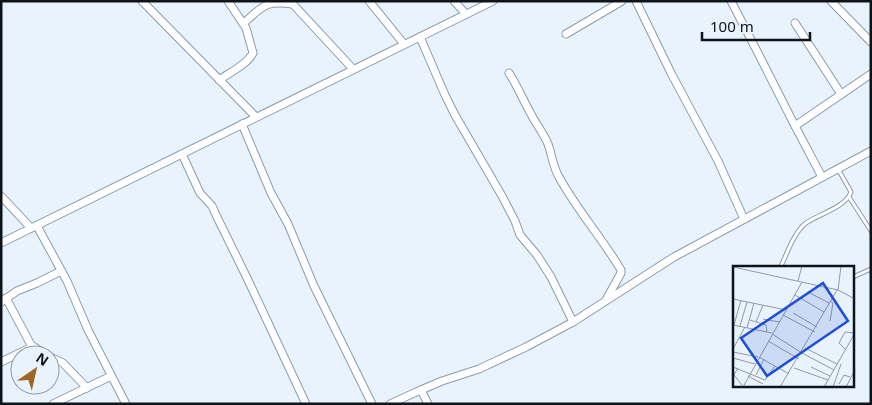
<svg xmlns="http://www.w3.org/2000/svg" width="872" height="405" viewBox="0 0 872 405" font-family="'Noto Sans',sans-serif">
	<rect width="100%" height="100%" fill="#e9f3fd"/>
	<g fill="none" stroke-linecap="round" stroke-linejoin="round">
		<defs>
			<g id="service">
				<path d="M 849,197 L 871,231"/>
				<path d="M 780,268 C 787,254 794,232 806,223 C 819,214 846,207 851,192 L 838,169"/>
				<path d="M 853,277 L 871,269"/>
			</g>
			<g id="minor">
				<path d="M 142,1 L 256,117"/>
				<path d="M 290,1 L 353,69"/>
				<path d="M 369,1 L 404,44"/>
				<path d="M 454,1 L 466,14"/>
				<path d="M 636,1 L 671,73 L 718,161 L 744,219"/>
				<path d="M 731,1 L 759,55 L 795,126 L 822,177"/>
				<path d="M 831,1 L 871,42"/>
				<path d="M 244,23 C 263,6 265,0 293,4"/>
				<path d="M 795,23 L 841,94"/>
				<path d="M 566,34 L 622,1"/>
				<path d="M 420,37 L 445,95 L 455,115 L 502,196 L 515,221 L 520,235 L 537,255 L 551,277 L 573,322"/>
				<path d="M 509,73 C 518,87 523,100 531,114 C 536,124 544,134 548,144 C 552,155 553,167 559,177 C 577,210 602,238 621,270 L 621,273 L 606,300"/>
				<path d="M 219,80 C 229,73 248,64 253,53 L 246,28 L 228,1"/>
				<path d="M 242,124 L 271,193 L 288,224 L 314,286 L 372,404"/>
				<path d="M 795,126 L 871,74"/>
				<path d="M 182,154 L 200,193 L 212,206 L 217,217 L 248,280 L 306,404"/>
				<path d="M 1,196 L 31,228"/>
				<path d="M 37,226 L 67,281 L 88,330 L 126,404"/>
				<path d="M 1,243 L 493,1"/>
				<path d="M 6,298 L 31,345 L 47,355"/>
				<path d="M 1,302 L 17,291 L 37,283 L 61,271"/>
				<path d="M 50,357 L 63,363 L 87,388"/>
				<path d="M 1,362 L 32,347"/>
				<path d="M 421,390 L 428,404"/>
				<path d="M 53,404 L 111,376"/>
				<path d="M 390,404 L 414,393 L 442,381 L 479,369 L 526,347 L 573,322 L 674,257 L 871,151"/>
			</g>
		</defs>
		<use href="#service" stroke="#8b9baa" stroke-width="5"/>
		<use href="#minor" stroke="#8b9baa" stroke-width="9"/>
		<use href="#service" stroke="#fff" stroke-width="3"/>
		<use href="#minor" stroke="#fff" stroke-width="7"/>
	</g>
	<g transform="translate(733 266)">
		<rect width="121" height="121" fill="#e9f3fd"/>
		<path fill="none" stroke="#919aa2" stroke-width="1" d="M 0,1 L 105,24 L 122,33M 65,15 L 69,0M 105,24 L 108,0M 75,26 L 96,37M 62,29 L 91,46M 0,33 L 53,44M 97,35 L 100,37 L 97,55M 60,47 L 84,61M 50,49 L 82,66M 30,53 L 46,56M 17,54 L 33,59 L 34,66M 23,56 L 30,39M 0,59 L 39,67M 1,59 L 8,34M 7,60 L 14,36M 14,62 L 21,37M 39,68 L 69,87M 35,75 L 66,93M 72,82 L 104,98M 0,83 L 12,61M 112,83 L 106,77 L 112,66 L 122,67M 0,86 L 25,91M 69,87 L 101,104M 26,91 L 56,108M 0,92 L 22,98M 0,101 L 32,114 L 42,100M 78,101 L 97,110M 5,102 L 1,109 L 9,119M 61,102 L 95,114M 23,109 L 31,93M 15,110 L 30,118M 106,118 L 111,109 L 117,111M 10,121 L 69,16M 47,121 L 104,24M 91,121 L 122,67M 100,121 L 108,98M 113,121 L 122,104"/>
		<path fill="#1d4ed8" fill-opacity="0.15" stroke="#1d4ed8" stroke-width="2.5" d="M 90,17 L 115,55 L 34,110 L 8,72 Z"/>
		<rect width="121" height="121" fill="none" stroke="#0e1419" stroke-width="2.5"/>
	</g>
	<rect width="872" height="405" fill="none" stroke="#0e1419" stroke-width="5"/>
	<g transform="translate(35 370) rotate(34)"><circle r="24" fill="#e9f3fd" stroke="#919aa2"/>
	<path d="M0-4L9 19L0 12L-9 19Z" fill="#9e6722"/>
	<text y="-8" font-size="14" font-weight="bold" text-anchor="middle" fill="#0e1419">N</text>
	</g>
	<path d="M702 32v8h108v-8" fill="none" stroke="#0e1419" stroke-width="2.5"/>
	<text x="710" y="32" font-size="15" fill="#0e1419" stroke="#e9f3fd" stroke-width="4" paint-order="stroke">100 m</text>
</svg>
